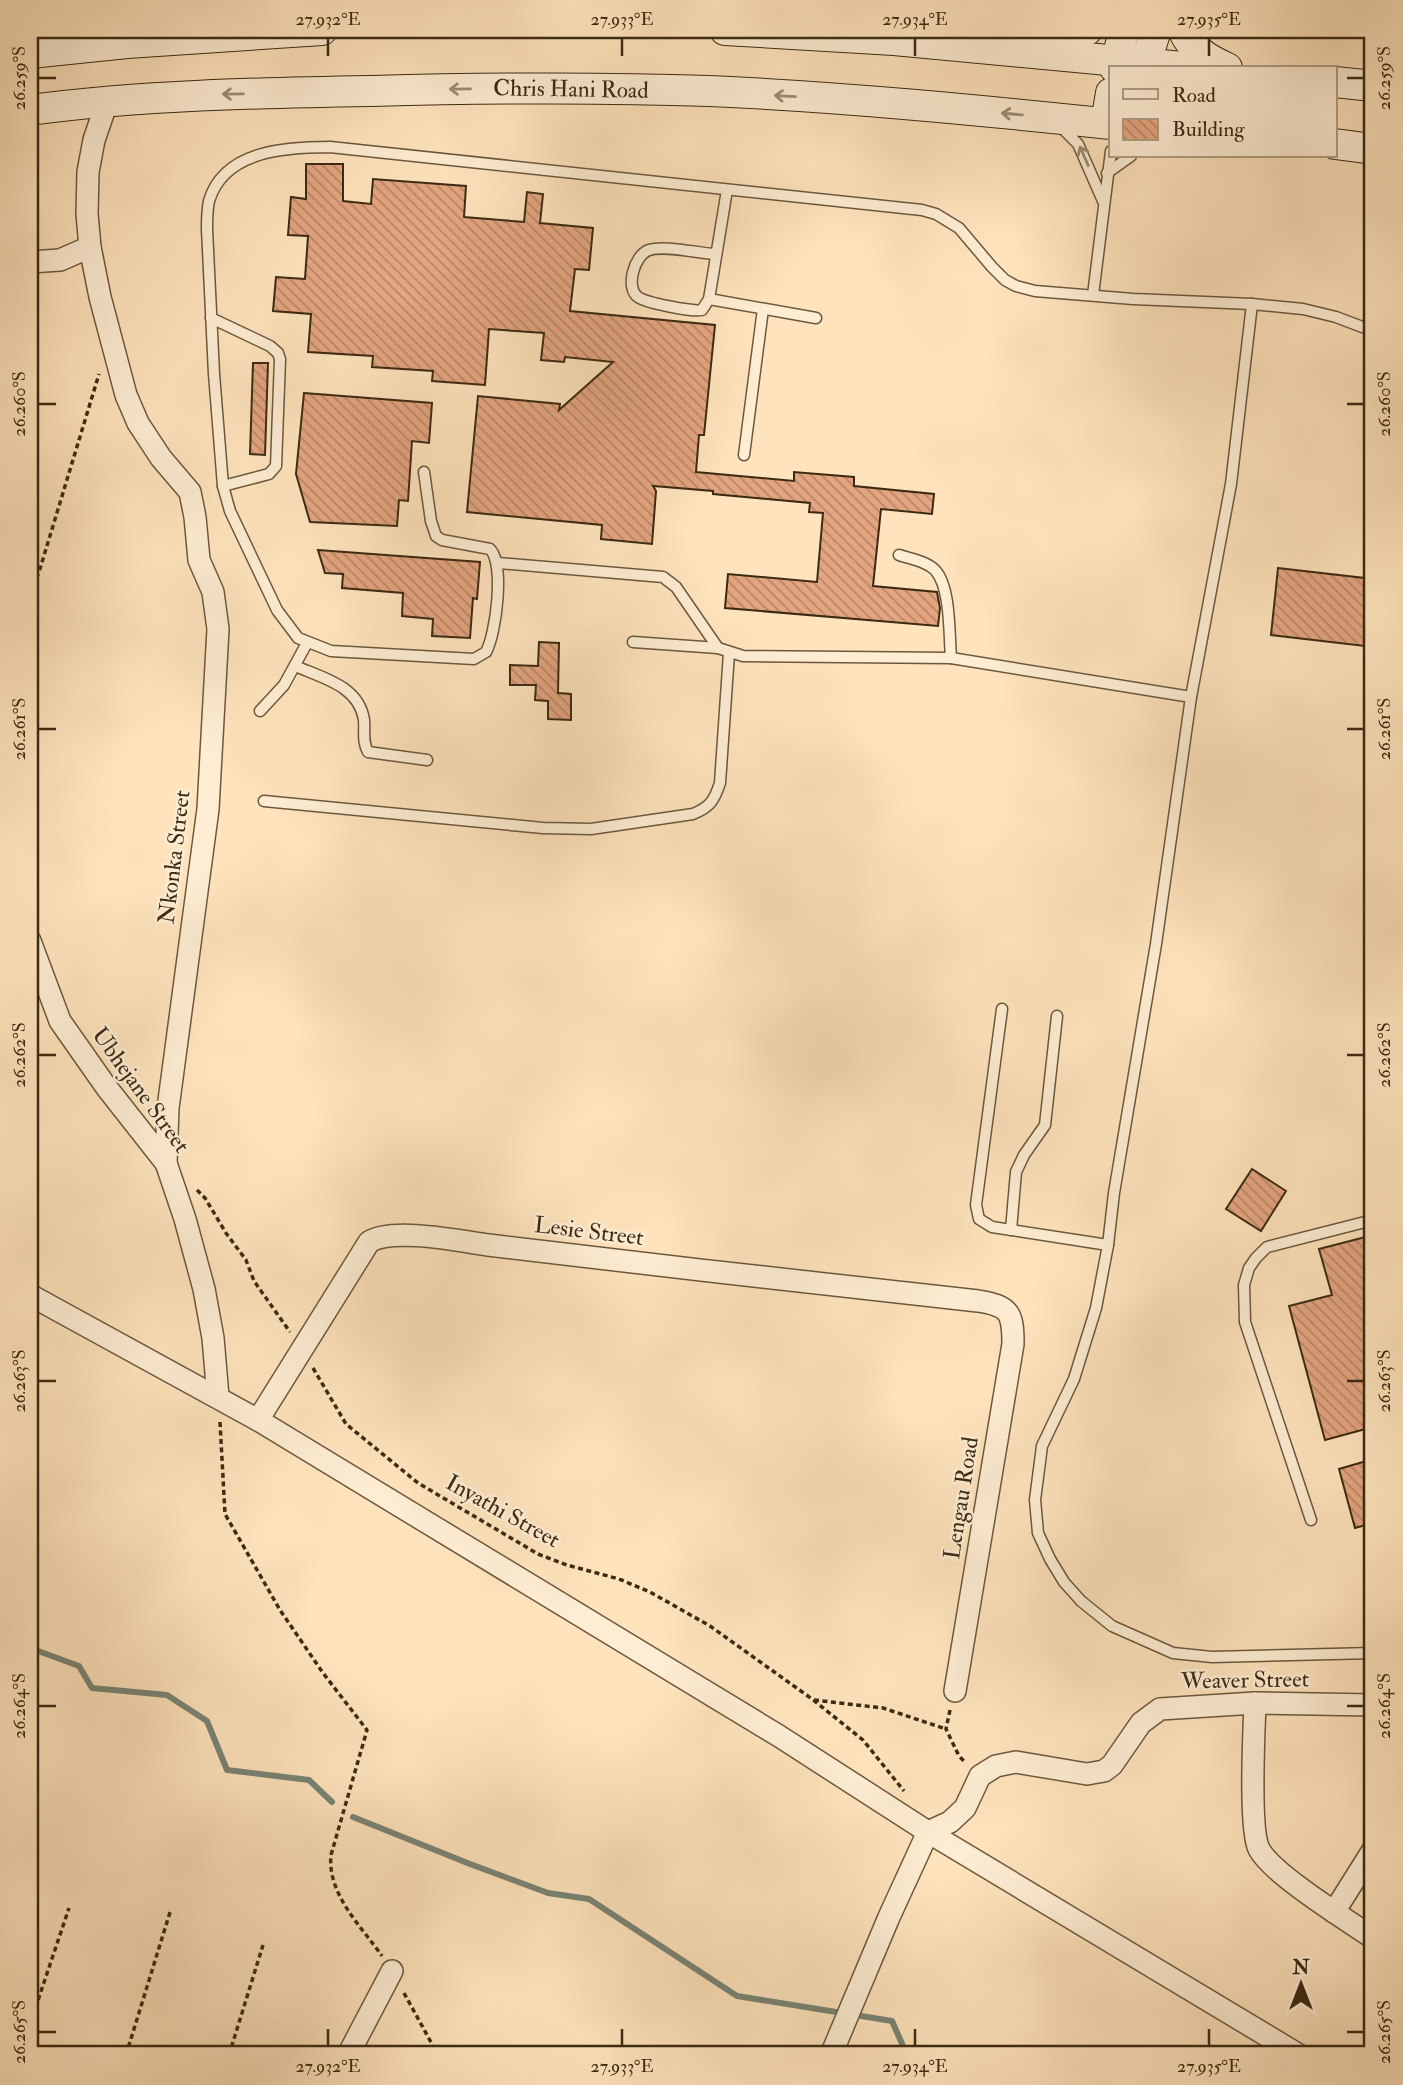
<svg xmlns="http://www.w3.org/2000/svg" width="1403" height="2085" viewBox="0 0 1403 2085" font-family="'IM FELL Double Pica',serif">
	<defs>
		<pattern id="building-back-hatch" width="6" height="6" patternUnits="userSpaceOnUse" patternTransform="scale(1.75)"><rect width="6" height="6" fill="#e3a47f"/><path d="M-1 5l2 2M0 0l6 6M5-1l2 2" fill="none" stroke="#b98667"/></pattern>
	</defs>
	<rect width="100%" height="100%" fill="#fee3bc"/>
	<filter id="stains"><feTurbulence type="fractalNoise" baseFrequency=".00286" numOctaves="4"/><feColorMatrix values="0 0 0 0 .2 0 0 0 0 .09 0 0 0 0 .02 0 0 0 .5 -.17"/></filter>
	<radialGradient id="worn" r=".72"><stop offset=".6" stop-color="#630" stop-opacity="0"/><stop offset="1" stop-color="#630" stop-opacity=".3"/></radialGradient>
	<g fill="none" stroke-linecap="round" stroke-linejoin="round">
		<g stroke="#788374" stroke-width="6">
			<path d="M 30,1648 L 79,1666 L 92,1688 L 167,1695 L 207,1721 L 227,1770 L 309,1780 L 332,1802"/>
			<path d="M 353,1817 L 470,1864 L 548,1893 L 589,1899 L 737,1996 L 892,2021 L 907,2055"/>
		</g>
	</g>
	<g fill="url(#building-back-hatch)" stroke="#3b2a13" stroke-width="2">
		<path d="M 306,164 L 343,164 L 343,201 L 371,204 L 373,179 L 466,186 L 464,217 L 524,222 L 527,192 L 543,194 L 540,223 L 593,228 L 589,270 L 575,269 L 570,311 L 715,325 L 704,435 L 699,435 L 696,472 L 794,481 L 794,472 L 854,477 L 854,486 L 934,494 L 932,514 L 881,509 L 873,586 L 937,592 L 940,608 L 938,626 L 725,608 L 728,574 L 817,582 L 823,513 L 809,512 L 810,503 L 713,494 L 713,491 L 653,486 L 656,491 L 652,544 L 601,539 L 602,525 L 467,512 L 478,396 L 560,404 L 559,410 L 613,362 L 565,357 L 564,362 L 541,360 L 544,333 L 489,329 L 485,385 L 432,381 L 433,371 L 372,367 L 373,356 L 308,352 L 311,314 L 273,311 L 276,277 L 305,279 L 308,236 L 288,235 L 291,197 L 306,199 Z"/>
		<path d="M 253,363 L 268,363 L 265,455 L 250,454 Z"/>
		<path d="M 304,393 L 432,403 L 429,443 L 412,441 L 408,501 L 399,500 L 397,526 L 310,522 L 296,474 Z"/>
		<path d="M 318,550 L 480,562 L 477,599 L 473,598 L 470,638 L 432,636 L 433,619 L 402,616 L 403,593 L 342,588 L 343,574 L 325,573 Z"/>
		<path d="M 1278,568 L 1373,579 L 1373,647 L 1271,635 Z"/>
		<path d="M 539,642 L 559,643 L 558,693 L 571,694 L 571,720 L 548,719 L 548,701 L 535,700 L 536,685 L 510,685 L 510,665 L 538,666 Z"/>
		<path d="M 1252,1169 L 1286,1191 L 1261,1231 L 1226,1209 Z"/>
		<path d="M 1373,1235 L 1373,1427 L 1325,1440 L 1289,1306 L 1332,1295 L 1319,1249 Z"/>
		<path d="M 1373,1459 L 1373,1523 L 1355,1528 L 1339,1469 Z"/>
	</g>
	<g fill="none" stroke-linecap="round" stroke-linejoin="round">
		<defs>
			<g id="service">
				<path d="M 1059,125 L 1078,144 L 1103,201"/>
				<path d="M 1107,173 L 1131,156"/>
				<path d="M 715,254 C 697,253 665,245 649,250 C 634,255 625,288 638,297 C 646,303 693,312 702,310 L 709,299 L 727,190"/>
				<path d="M 1093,295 L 1111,151"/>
				<path d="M 709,299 L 816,318"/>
				<path d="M 1252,304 L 1231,484 L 1191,697 L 1156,944 L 1114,1193 L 1108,1245 L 1096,1308 L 1074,1379 L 1042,1446 L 1035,1500 L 1038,1533 L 1050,1559 L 1064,1582 L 1081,1601 L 1112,1626 L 1173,1653 L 1212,1657 L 1373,1653"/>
				<path d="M 211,318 L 270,346 L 278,353 L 280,359 L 276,466 L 269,474 L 223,486"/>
				<path d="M 744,455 L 763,309"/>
				<path d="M 424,472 L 431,521 L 436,536 L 442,540 L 490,549 C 505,564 496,634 486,652 L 474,659 L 331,651 L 298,638 L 277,610 L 230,511 L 223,486 L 214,374 L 207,229 C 207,220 207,210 209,201 C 224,150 287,147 330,147 L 922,210 L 936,214 L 959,228 L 992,267 L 1005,280 L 1016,286 L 1035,291 L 1133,299 L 1252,304 L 1303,309 L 1336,317 L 1373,331"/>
				<path d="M 899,555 C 911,559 926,561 935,570 C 951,587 949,635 951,658 L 1191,697"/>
				<path d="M 498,563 L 663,577 L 676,587 L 718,648 L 743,656 L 951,658"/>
				<path d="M 633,642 L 718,648"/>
				<path d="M 295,666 C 323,678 359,686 364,720 C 365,732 362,741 368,752 L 427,760"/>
				<path d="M 260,711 L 284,685 L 307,643"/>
				<path d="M 264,801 L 543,828 L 591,829 L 693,814 C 710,807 714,801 720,783 L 729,653"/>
				<path d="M 1002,1009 L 976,1205 L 979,1219 L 992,1227 L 1108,1245"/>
				<path d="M 1011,1230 L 1016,1172 L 1024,1155 L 1045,1125 L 1057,1016"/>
				<path d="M 1311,1520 L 1245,1322 L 1244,1285 L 1249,1268 L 1256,1258 L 1267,1247 L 1373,1220"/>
			</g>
			<g id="minor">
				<path d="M 107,102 L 94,140 L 88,172 L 87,214 L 90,247 L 100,297 L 126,395 L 138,423 L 161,458 L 190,492 L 195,517 L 199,560 L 213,592 L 218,629 L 208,809 L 168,1108 L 166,1163"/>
				<path d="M 30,262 L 60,260 L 90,247"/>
				<path d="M 30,941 L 60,1021 L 107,1088 L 166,1163 L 185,1219 L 204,1289 L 213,1338 L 218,1397"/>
				<path d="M 30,1295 L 258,1420 L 779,1736 L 928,1832 L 1299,2055"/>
				<path d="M 258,1420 L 369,1242 C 392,1227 460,1241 488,1245 C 651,1265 815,1283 978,1301 C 1010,1306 1013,1313 1013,1344 L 955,1691"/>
				<path d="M 1255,1703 C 1254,1730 1249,1829 1259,1849 C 1272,1874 1347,1920 1373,1938"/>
				<path d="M 1334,1912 L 1373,1850"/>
				<path d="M 348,2055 L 392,1971"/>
				<path d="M 831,2055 L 889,1917 L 928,1832 L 950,1822 L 965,1808 L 980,1776 L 996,1766 L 1016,1762 L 1087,1774 L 1104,1771 L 1112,1765 L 1141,1723 L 1160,1709 L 1255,1703 L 1373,1705"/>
			</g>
			<g id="secondary">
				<path d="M 725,30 L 894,40 L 1193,68"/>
				<path d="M 1183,30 C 1192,50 1207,59 1227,68"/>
				<path d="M 1032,49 L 1087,30"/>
				<path d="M 30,53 L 127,43 L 322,30"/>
				<path d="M 1115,68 L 1124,30"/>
				<path d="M 1144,68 L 1156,30"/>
				<path d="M 1335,82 L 1373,86"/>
				<path d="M 30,110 C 143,95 258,93 372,91 C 484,88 597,87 709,91 C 843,97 977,110 1111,124"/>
				<path d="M 1106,123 L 1111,93"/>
				<path d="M 1335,144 L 1373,149"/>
			</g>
		</defs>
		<use href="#service" stroke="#6c583d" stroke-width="13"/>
		<use href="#minor" stroke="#6c583d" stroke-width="24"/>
		<use href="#secondary" stroke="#3b2a13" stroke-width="32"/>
		<g stroke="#3b2a13" stroke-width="3.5" stroke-dasharray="5 3.5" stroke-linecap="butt">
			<path d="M 30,594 L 39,572 L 99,374"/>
			<path d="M 197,1190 L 205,1198 L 226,1233 L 246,1260 L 254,1281 L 290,1332"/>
			<path d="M 313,1368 L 346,1424 L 418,1483 L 538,1554 L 567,1565 L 619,1579 L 650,1592 L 710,1626 L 812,1699 L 863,1740 L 904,1791"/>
			<path d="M 220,1422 L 225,1514 L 280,1610 L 323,1673 L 367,1730 L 331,1855 C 327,1894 361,1926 382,1956"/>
			<path d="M 814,1700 L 883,1708 L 946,1729"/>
			<path d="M 950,1710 L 946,1729 L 959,1756 L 966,1763"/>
			<path d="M 404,1993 L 438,2055"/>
			<path d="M 30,2024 L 69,1908"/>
			<path d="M 126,2055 L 171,1909"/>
			<path d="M 229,2055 L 263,1945"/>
		</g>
		<use href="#service" stroke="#feedd3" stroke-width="10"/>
		<use href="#minor" stroke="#feedd3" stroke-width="21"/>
		<use href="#secondary" stroke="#feedd3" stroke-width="30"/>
	</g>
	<defs><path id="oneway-shaft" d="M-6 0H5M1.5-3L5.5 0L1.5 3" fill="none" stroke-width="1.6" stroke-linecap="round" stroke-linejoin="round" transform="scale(1.75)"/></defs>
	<g stroke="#9c8c73">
		<use href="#oneway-shaft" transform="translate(460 89) rotate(179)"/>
		<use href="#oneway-shaft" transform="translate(233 94) rotate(179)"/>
		<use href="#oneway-shaft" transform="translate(785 96) rotate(-177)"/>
		<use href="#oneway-shaft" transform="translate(1012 114) rotate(-175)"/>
		<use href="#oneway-shaft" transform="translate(1084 156) rotate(-114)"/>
	</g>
	<path fill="none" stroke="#3b2a13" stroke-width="2.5" d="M 328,38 L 328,56M 622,38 L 622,56M 915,38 L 915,56M 1209,38 L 1209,56M 38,78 L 56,78M 1347,78 L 1364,78M 38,404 L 56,404M 1347,404 L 1364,404M 38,729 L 56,729M 1347,729 L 1364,729M 38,1055 L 56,1055M 1347,1055 L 1364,1055M 38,1381 L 56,1381M 1347,1381 L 1364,1381M 38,1706 L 56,1706M 1347,1706 L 1364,1706M 328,2029 L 328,2046M 622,2029 L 622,2046M 915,2029 L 915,2046M 1209,2029 L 1209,2046M 38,2032 L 56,2032M 1347,2032 L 1364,2032"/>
	<g text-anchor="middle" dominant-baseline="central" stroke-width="5" stroke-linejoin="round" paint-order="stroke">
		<g font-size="23" fill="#3b2a13" stroke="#feedd3">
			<text transform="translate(571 89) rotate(1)">Chris Hani Road</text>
			<text transform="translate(174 857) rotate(-83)">Nkonka Street</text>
			<text transform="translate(141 1090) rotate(54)">Ubhejane Street</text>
			<text transform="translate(589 1231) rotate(7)">Lesie Street</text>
			<text transform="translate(961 1498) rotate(-81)">Lengau Road</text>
			<text transform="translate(503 1511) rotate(29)">Inyathi Street</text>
			<text transform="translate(1245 1680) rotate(-1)">Weaver Street</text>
		</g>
	</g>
	<rect width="1403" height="2085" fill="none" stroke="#fee3bc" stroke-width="77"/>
	<rect x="1109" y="66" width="228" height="91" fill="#feedd3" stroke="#b09f86" stroke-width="2"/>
	<rect x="1123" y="89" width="35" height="10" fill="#feedd3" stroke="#b09f86" stroke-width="2"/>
	<text x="1172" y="102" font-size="21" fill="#3b2a13">Road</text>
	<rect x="1123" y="119" width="35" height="21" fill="url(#building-back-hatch)" stroke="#b09f86" stroke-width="2"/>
	<text x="1172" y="136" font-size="21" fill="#3b2a13">Building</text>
	<g transform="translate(1301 1984)" stroke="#feedd3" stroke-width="5" paint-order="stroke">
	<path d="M0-5L12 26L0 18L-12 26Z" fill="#3b2a13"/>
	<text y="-10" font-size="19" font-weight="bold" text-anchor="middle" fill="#3b2a13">N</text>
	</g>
	<rect x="38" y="38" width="1326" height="2008" fill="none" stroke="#3b2a13" stroke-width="2.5"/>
	<g font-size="18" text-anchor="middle" fill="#3b2a13">
		<text x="328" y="25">27.932°E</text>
		<text x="622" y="25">27.933°E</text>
		<text x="915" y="25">27.934°E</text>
		<text x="1209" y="25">27.935°E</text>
		<text transform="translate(19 78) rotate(-90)" y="6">26.259°S</text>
		<text transform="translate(1384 78) rotate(-90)" y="6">26.259°S</text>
		<text transform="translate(19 404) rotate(-90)" y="6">26.260°S</text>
		<text transform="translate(1384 404) rotate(-90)" y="6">26.260°S</text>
		<text transform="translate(19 729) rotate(-90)" y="6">26.261°S</text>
		<text transform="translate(1384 729) rotate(-90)" y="6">26.261°S</text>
		<text transform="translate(19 1055) rotate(-90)" y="6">26.262°S</text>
		<text transform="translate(1384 1055) rotate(-90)" y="6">26.262°S</text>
		<text transform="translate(19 1381) rotate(-90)" y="6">26.263°S</text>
		<text transform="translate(1384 1381) rotate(-90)" y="6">26.263°S</text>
		<text transform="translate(19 1706) rotate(-90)" y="6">26.264°S</text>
		<text transform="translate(1384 1706) rotate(-90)" y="6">26.264°S</text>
		<text transform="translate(19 2032) rotate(-90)" y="6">26.265°S</text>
		<text transform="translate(1384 2032) rotate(-90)" y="6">26.265°S</text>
		<text x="328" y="2072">27.932°E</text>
		<text x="622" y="2072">27.933°E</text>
		<text x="915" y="2072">27.934°E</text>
		<text x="1209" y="2072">27.935°E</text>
	</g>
	<rect width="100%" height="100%" filter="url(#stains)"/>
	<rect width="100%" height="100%" fill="url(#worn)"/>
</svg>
